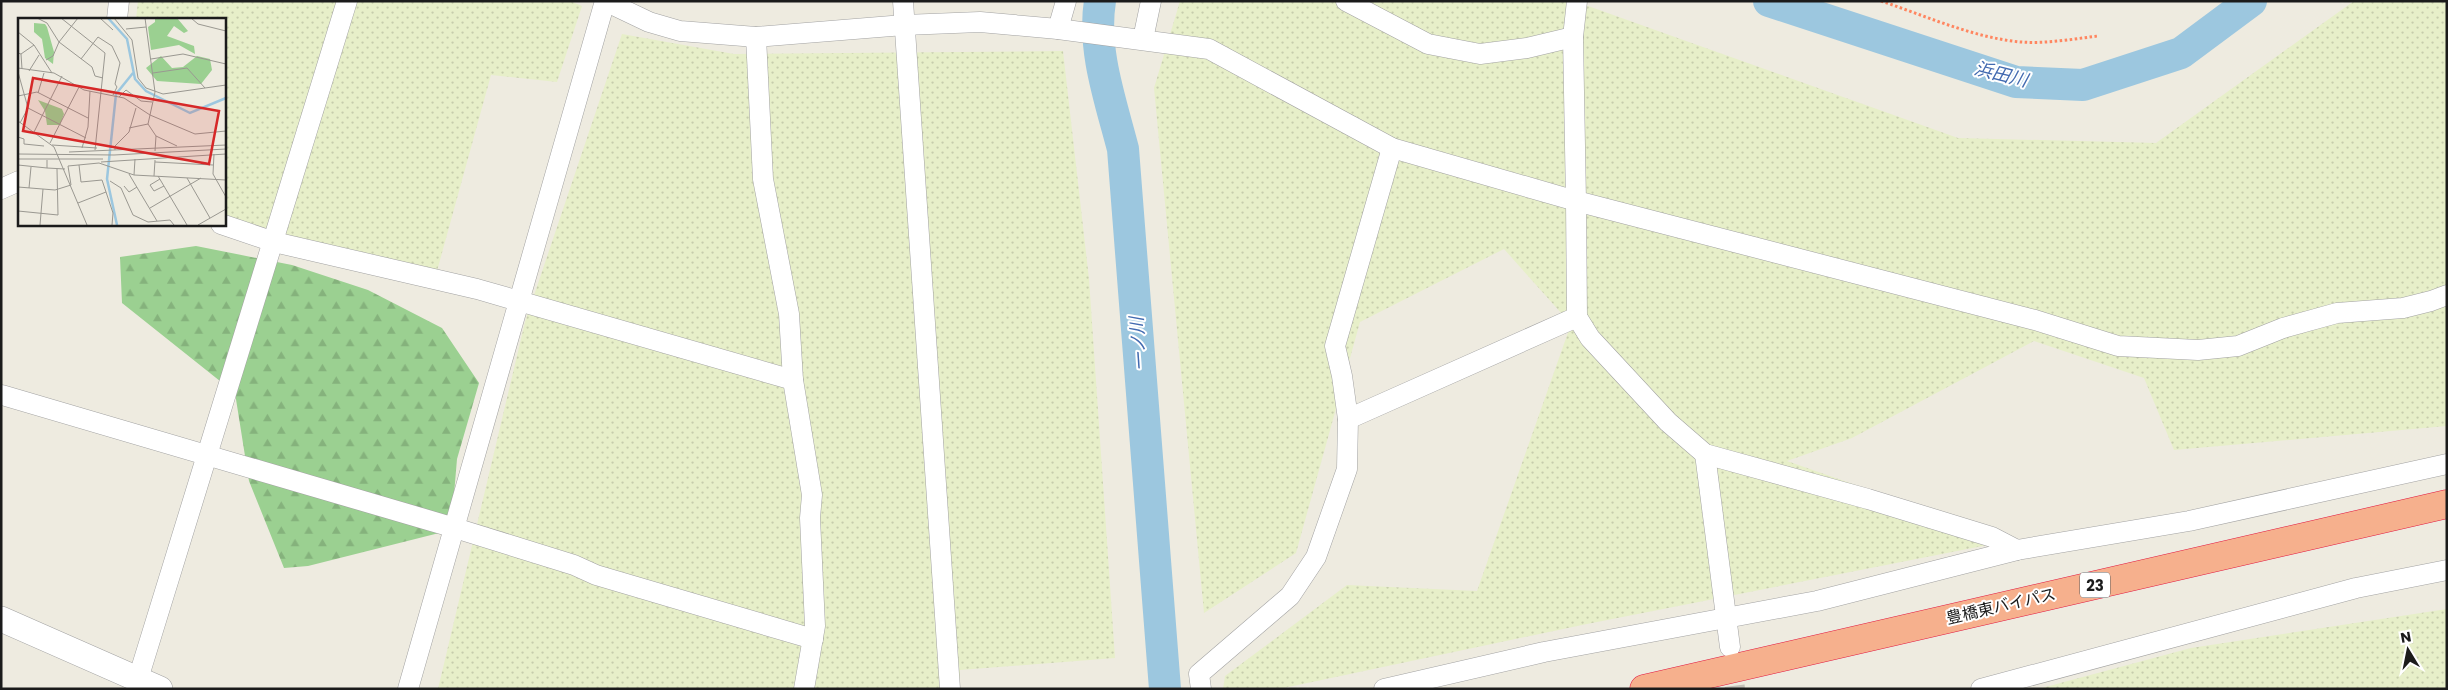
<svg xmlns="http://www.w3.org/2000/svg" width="2448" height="690" viewBox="0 0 2448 690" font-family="Poppins,'Noto Sans JP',sans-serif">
	<defs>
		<pattern id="farmland-dots" width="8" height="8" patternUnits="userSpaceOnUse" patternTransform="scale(1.25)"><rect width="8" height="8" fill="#e7efc9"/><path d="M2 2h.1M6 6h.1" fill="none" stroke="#c6ccac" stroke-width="1.8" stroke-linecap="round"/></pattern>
		<pattern id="forest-firs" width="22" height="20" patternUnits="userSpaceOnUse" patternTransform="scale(1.25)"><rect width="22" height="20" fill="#9bd091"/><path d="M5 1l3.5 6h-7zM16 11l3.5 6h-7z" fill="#85b27c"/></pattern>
	</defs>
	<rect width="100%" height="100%" fill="#eeebe0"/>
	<g fill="url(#farmland-dots)">
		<path d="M 138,1 L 570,1 L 582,6 L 557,82 L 491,75 L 437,271 L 239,225 L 224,219 L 224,19 L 136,19 Z"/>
		<path d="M 1180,1 L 1574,1 L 1958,138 L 2156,143 L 2354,1 L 2447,1 L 2447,426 L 2174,450 L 2144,378 L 2034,341 L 1852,438 L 1787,461 L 2013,540 L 1587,624 L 1279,689 L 1223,689 L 1225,676 L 1347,585 L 1477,591 L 1571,324 L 1504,249 L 1360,322 L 1296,553 L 1204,613 L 1154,88 Z"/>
		<path d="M 622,34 L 734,54 L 1063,51 L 1089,279 L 1115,658 L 960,670 L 960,689 L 438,689 L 525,322 Z"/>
		<path d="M 2447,609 L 2447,689 L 2038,689 L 2191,648 Z"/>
	</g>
	<path fill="url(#forest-firs)" d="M 196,246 L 292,265 L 368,290 L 442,328 L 479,383 L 457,459 L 451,530 L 308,566 L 284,568 L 249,481 L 235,393 L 122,303 L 120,257 Z"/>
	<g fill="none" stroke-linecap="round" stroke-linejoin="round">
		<g stroke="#9cc7df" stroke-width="32">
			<path d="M 1100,1 C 1092,50 1111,102 1123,149 L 1165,689"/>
			<path d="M 1769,1 L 2016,82 L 2083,85 L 2181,53 L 2251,1"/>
		</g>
		<path stroke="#c4c1b9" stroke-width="20" stroke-dasharray="20 10" stroke-linecap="butt" d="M 1731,656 L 1735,689"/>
		<defs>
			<g id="minor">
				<path d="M 605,1 L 649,22 L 680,31 L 756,37 L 904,25 L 980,22 L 1058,29 L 1209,49 L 1392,148 L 1576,201 L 1573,37 L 1577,1"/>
				<path d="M 903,1 L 950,689"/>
				<path d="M 1346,1 L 1428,44 L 1480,54 L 1527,48 L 1573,37"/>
				<path d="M 117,19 L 119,1"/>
				<path d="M 1058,29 L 1066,1"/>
				<path d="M 756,37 L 763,179 L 789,314 L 793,380 L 812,495 L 810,518 L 815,626 L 804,689"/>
				<path d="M 1143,39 L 1151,1"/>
				<path d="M 1,189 L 19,181"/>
				<path d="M 221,224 L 274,242 L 477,289 L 793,380"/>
				<path d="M 2,395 L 455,528 L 574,565 L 596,575 L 813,639"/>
				<path d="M 1348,419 L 1577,317"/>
				<path d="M 1705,454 L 1730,647"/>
				<path d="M 2017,550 L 1992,537 L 1868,499 L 1705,454 L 1668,422 L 1590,338 L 1577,317 L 1576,201 L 2035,320 L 2118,346 L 2198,350 L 2238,346 L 2283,328 L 2337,313 L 2403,308 L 2431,301 L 2447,295"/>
				<path d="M 138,679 L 347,1"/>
				<path d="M 408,689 L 605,1"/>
				<path d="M 1201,689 L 1199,674 L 1290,596 L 1316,557 L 1347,469 L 1348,419 L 1342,376 L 1335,346 L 1392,148"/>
				<path d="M 1384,689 L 1544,652 L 1817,601 L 2017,550 L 2189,521 L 2447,464"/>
				<path d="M 1981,689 L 2356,588 L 2447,570"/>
			</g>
			<path id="tertiary" d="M 1,619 L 160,689"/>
			<path id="trunk" d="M 1644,689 L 2447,504"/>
		</defs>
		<use href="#minor" stroke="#a2a2a2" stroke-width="21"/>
		<use href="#tertiary" stroke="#a2a2a2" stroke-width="26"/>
		<use href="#trunk" stroke="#e11741" stroke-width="29"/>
		<path stroke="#ff8660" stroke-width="3" stroke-dasharray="2.5 2.5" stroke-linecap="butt" d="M 1881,1 C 1926,16 1974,38 2021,42 C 2046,44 2073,39 2098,36"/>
		<use href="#minor" stroke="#fff" stroke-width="20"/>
		<use href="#tertiary" stroke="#fff" stroke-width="25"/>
		<use href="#trunk" stroke="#f6b08d" stroke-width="28"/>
	</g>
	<g text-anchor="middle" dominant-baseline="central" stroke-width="4" stroke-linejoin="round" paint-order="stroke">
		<rect fill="#fff" stroke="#5f5f5f" stroke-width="1" x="2080" y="572.5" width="30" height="25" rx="4"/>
		<g font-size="15" font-weight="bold" fill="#1b1b1b">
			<text x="2095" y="585">23</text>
		</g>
		<g font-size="16" fill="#1b1b1b" stroke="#fff">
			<text transform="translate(2001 606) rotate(-13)">豊橋東バイパス</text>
		</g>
		<g font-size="18" font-style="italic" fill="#426ab0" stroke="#fff">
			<text transform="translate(2001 74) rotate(14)">浜田川</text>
			<text transform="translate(1138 344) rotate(-94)">一ノ川</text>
		</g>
	</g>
	<g transform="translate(18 18)">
		<rect width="208" height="208" fill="#eeebe0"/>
		<path d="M 137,0 L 159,0 L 170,13 L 166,15 L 156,8 L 149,18 L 176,28 L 177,36 L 161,27 L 133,32 L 130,9 L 137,4 ZM 16,5 L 27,6 L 29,9 L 36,34 L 35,46 L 27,40 L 24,21 L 16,14 ZM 143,38 L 154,50 L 165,49 L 179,38 L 192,41 L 194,52 L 183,66 L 139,63 L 128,50 ZM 20,82 L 44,91 L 46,96 L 42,107 L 29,107 L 27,93 Z" fill="#9bd091"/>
		<path fill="none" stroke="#9cc7df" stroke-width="2.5" d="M 90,0 L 109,21 L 117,61 L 128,73 L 172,95 L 208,80M 99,207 L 89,161 L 98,76 L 115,55"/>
		<path fill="none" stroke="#9a9891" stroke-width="1" d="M 19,0 L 29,5 L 41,24 L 74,49 L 77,58 L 85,60M 43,0 L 87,35 L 77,132M 82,0 L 95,12M 96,0 L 114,22 L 120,60 L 128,70 L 145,76 L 208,67M 173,0 L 180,6 L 208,13M 108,11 L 128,9M 0,14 L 16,27 L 34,55M 0,35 L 3,36 L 4,51M 3,36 L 16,27M 63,41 L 80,19 L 94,28 L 102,45 L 97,66 L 99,69 L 95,77M 133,41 L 165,36 L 208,46M 28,42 L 35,38 L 41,24 L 60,0M 0,50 L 36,55 L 66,72 L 106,80 L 132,97 L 137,74 L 127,0M 11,53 L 21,37M 0,54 L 10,90 L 2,105M 135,55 L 169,50 L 187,70M 20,75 L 26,55M 0,78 L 19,74 L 70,100M 101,79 L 108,72 L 123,83 L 134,84M 10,90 L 68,120M 0,103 L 36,129 L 69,207M 111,110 L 130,106M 16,114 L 44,58M 0,119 L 6,121 L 6,126 L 26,128M 32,125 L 61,69M 34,127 L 79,130M 159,128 L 138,118 L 130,106 L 132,97 L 177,116 L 208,113M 64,130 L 70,109 L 72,73M 97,132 L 97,128 L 111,114 L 118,90M 137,133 L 138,118M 51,134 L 208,127M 0,136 L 96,137 L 208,131M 196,136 L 195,156 L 208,179M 0,141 L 85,141M 83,144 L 208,136M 137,144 L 195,147M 0,147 L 29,150 L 29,142M 61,147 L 63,164 L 84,162 L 88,174M 29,150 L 47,151M 111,156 L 139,203M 116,157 L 117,141M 136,158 L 137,142M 140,158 L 169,207M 169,160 L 192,200M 142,161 L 132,167 L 136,173 L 146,168M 92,163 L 103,170 L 115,197 L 130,204 L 152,202 L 156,207M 53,167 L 50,148 L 81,145 L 116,157 L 208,162M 106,168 L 111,174 L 119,169M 0,169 L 37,172 L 53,167M 11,170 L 13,149M 60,185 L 88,174 L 95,195 L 94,207M 132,190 L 183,160M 0,193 L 40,197 L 39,151M 22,207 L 25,171M 180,207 L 208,191"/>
		<path fill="#d62828" fill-opacity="0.15" stroke="#d62828" stroke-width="2.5" d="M 15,60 L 201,93 L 191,146 L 5,113 Z"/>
		<rect width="208" height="208" fill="none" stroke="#1b1b1b" stroke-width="2.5"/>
	</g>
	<rect width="2448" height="690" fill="none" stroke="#1b1b1b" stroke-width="5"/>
	<g transform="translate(2408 650) rotate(350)" stroke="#ffffff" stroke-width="4" paint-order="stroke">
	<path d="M0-4L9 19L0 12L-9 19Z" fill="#1b1b1b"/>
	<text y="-8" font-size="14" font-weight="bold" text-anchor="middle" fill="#1b1b1b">N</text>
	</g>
</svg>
